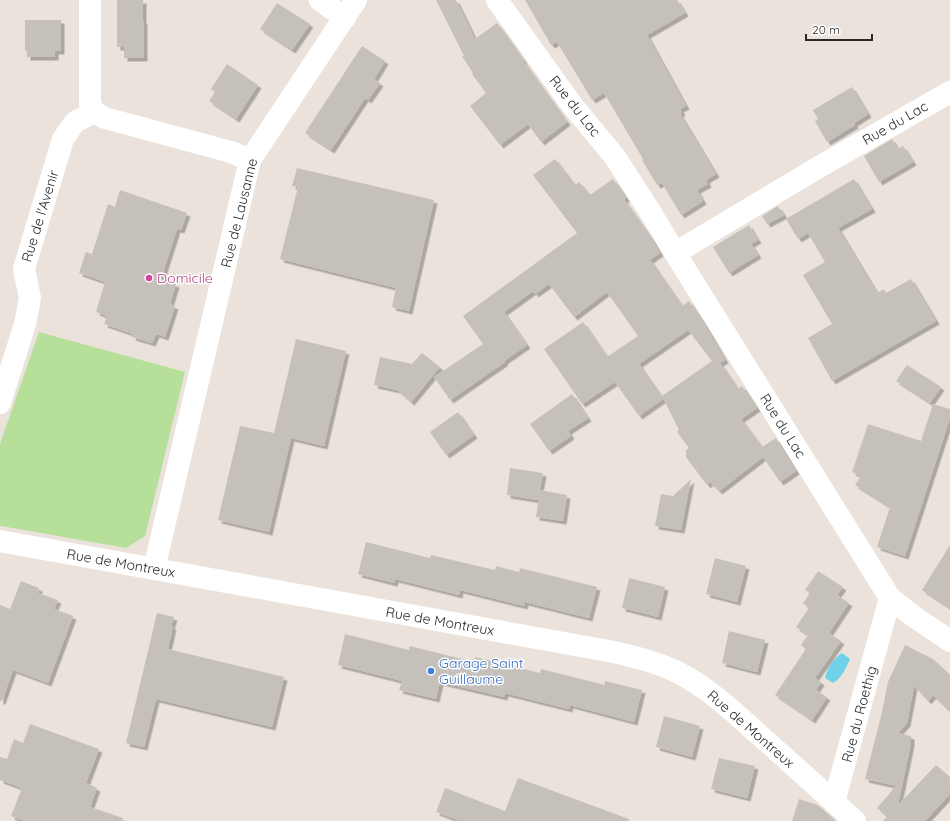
<svg xmlns="http://www.w3.org/2000/svg" width="950" height="821" viewBox="0 0 950 821" font-family="Quicksand,sans-serif">
	<defs>
		<filter id="shadow"><feDropShadow dx="3.5" dy="3.5" stdDeviation="0" flood-color="#0004"/></filter>
	</defs>
	<rect width="100%" height="100%" fill="#ebe3db"/>
	<path fill="#b6e099" d="M 39,332 L 185,372 L 145,536 L 126,548 L 1,526 L 0,525 L 0,444 Z"/>
	<path fill="#70d2ea" d="M 842,653 L 850,659 C 846,668 842,678 833,683 L 825,678 C 828,667 833,659 842,653 Z"/>
	<g fill="#c6c0bb" filter="url(#shadow)">
		<path d="M 117,0 L 143,0 L 143,21 L 144,21 L 144,58 L 124,58 L 124,47 L 117,47 Z"/>
		<path d="M 436,0 L 456,0 L 475,39 L 497,23 L 524,61 L 523,61 L 567,122 L 541,142 L 528,124 L 500,145 L 470,106 L 486,93 L 472,74 L 473,73 L 462,56 L 464,56 Z"/>
		<path d="M 525,0 L 677,0 L 685,13 L 647,35 L 686,106 L 680,109 L 682,112 L 680,114 L 716,174 L 706,180 L 708,184 L 697,190 L 703,201 L 681,215 L 662,183 L 657,185 L 642,160 L 643,159 L 604,93 L 592,100 L 557,42 L 551,45 Z"/>
		<path d="M 277,3 L 310,24 L 292,50 L 260,29 Z"/>
		<path d="M 25,20 L 61,20 L 61,51 L 55,51 L 55,57 L 27,57 L 27,51 L 25,51 Z"/>
		<path d="M 362,46 L 385,61 L 374,79 L 380,83 L 368,100 L 365,98 L 331,150 L 305,133 Z"/>
		<path d="M 227,64 L 258,85 L 236,119 L 209,101 L 215,92 L 211,89 Z"/>
		<path d="M 852,87 L 868,114 L 854,123 L 855,125 L 827,142 L 815,121 L 818,119 L 813,110 Z"/>
		<path d="M 892,139 L 898,149 L 903,146 L 913,162 L 879,182 L 864,156 Z"/>
		<path d="M 555,159 L 575,185 L 579,182 L 590,195 L 613,179 L 626,198 L 624,200 L 652,239 L 660,253 L 650,260 L 682,306 L 689,301 L 705,325 L 725,360 L 720,363 L 738,389 L 742,386 L 757,408 L 741,419 L 762,447 L 776,438 L 796,471 L 780,482 L 763,457 L 719,491 L 710,482 L 707,485 L 686,457 L 686,450 L 689,448 L 677,432 L 679,430 L 662,396 L 712,361 L 688,330 L 639,364 L 663,399 L 639,416 L 615,382 L 582,404 L 544,349 L 583,322 L 607,357 L 638,336 L 607,292 L 574,317 L 549,284 L 535,294 L 533,291 L 504,312 L 527,345 L 504,361 L 505,362 L 450,400 L 434,377 L 483,344 L 463,316 L 577,233 L 533,175 Z"/>
		<path d="M 297,168 L 434,200 L 409,311 L 392,307 L 396,288 L 280,259 L 298,187 L 292,186 Z"/>
		<path d="M 854,179 L 872,209 L 838,228 L 877,293 L 884,289 L 886,293 L 911,279 L 936,321 L 832,381 L 808,338 L 832,324 L 803,275 L 825,262 L 808,233 L 798,239 L 786,219 Z"/>
		<path d="M 120,190 L 187,213 L 181,230 L 177,229 L 161,279 L 176,284 L 170,304 L 175,306 L 165,337 L 156,334 L 152,343 L 132,337 L 133,334 L 104,324 L 107,316 L 96,312 L 105,282 L 79,273 L 86,252 L 92,254 L 108,204 L 115,207 Z"/>
		<path d="M 778,206 L 784,215 L 767,224 L 762,216 Z"/>
		<path d="M 749,225 L 758,240 L 751,244 L 758,255 L 729,273 L 713,247 Z"/>
		<path d="M 296,339 L 346,351 L 324,446 L 291,438 L 269,532 L 218,520 L 240,426 L 274,433 Z"/>
		<path d="M 422,353 L 440,367 L 411,402 L 397,390 L 374,385 L 380,357 L 412,364 Z"/>
		<path d="M 907,365 L 941,387 L 930,403 L 896,381 Z"/>
		<path d="M 572,394 L 588,418 L 568,431 L 571,436 L 549,451 L 530,424 Z"/>
		<path d="M 933,404 L 950,409 L 950,418 L 905,556 L 877,547 L 890,507 L 855,485 L 861,476 L 852,472 L 868,424 L 921,441 Z"/>
		<path d="M 458,412 L 474,435 L 446,455 L 430,432 Z"/>
		<path d="M 510,468 L 543,473 L 538,500 L 507,495 Z"/>
		<path d="M 691,479 L 681,530 L 655,526 L 661,494 L 673,496 Z"/>
		<path d="M 540,490 L 567,495 L 563,521 L 536,517 Z"/>
		<path d="M 366,542 L 430,558 L 431,555 L 495,570 L 496,566 L 519,572 L 520,568 L 597,587 L 589,618 L 525,602 L 524,606 L 460,590 L 459,595 L 395,579 L 394,583 L 358,574 Z"/>
		<path d="M 950,545 L 950,608 L 922,590 Z"/>
		<path d="M 715,558 L 746,566 L 737,602 L 706,594 Z"/>
		<path d="M 818,571 L 843,587 L 837,595 L 849,603 L 829,633 L 841,641 L 815,678 L 821,682 L 816,690 L 827,697 L 812,720 L 775,695 L 806,649 L 801,645 L 808,635 L 796,627 L 809,608 L 803,603 L 810,593 L 805,590 Z"/>
		<path d="M 629,578 L 665,587 L 658,617 L 622,608 Z"/>
		<path d="M 21,581 L 39,588 L 38,593 L 58,600 L 54,609 L 73,616 L 48,683 L 13,670 L 2,701 L 0,701 L 0,605 L 10,609 Z"/>
		<path d="M 157,613 L 174,617 L 171,626 L 173,626 L 168,649 L 284,677 L 272,727 L 156,699 L 144,747 L 126,743 Z"/>
		<path d="M 729,631 L 765,640 L 757,672 L 722,663 Z"/>
		<path d="M 345,634 L 409,650 L 410,646 L 474,662 L 475,657 L 540,673 L 541,669 L 605,685 L 605,681 L 642,690 L 634,722 L 570,705 L 569,709 L 505,693 L 504,697 L 440,682 L 436,699 L 399,690 L 402,681 L 338,665 Z"/>
		<path d="M 905,645 L 933,659 L 950,675 L 950,712 L 933,695 L 928,701 L 914,686 L 907,723 L 898,733 L 911,736 L 911,743 L 898,805 L 936,765 L 950,777 L 950,794 L 925,821 L 883,821 L 887,817 L 877,808 L 896,786 L 865,779 L 882,712 L 888,682 Z"/>
		<path d="M 664,716 L 700,726 L 692,757 L 656,747 Z"/>
		<path d="M 30,724 L 99,749 L 86,783 L 97,788 L 90,807 L 123,818 L 122,821 L 25,821 L 11,816 L 22,788 L 0,780 L 0,757 L 7,759 L 14,739 L 23,743 Z"/>
		<path d="M 719,758 L 755,766 L 747,798 L 711,789 Z"/>
		<path d="M 518,778 L 629,819 L 628,821 L 460,821 L 436,812 L 445,788 L 505,811 Z"/>
		<path d="M 799,799 L 818,805 L 836,821 L 792,821 Z"/>
	</g>
	<g fill="none" stroke-linecap="round" stroke-linejoin="round">
		<g stroke="#fff" stroke-width="22">
			<path d="M 90,0 L 90,104 L 94,112 L 105,118 L 231,152 L 250,160"/>
			<path d="M 320,0 L 345,18"/>
			<path d="M 497,0 L 572,105 L 615,157 L 651,213 L 675,253 L 890,598 L 913,616 L 950,641"/>
			<path d="M 675,253 L 819,167 L 950,92"/>
			<path d="M 0,403 L 25,324 L 30,298 L 24,269 L 63,139 L 75,122 L 94,112"/>
			<path d="M 0,541 L 614,652 C 635,657 656,662 675,671 C 706,686 732,710 757,733 C 783,756 809,779 834,802"/>
			<path d="M 154,569 L 250,160 L 356,0"/>
			<path d="M 855,821 L 834,802 L 890,598"/>
		</g>
	</g>
	<circle fill="#d1479c" stroke="#fff" stroke-width="1.5" cx="149" cy="278" r="4"/>
	<circle fill="#3f7fe0" stroke="#fff" stroke-width="1.5" cx="431" cy="671" r="4"/>
	<g text-anchor="middle" dominant-baseline="central" stroke-width="3" stroke-linejoin="round" paint-order="stroke">
		<g font-size="14" fill="#292929" stroke="#fff">
			<text transform="translate(575 106) rotate(52)">Rue du Lac</text>
			<text transform="translate(895 123) rotate(-30)">Rue du Lac</text>
			<text transform="translate(239 213) rotate(-76)">Rue de Lausanne</text>
			<text transform="translate(40 216) rotate(-73)">Rue de l'Avenir</text>
			<text transform="translate(783 426) rotate(58)">Rue du Lac</text>
			<text transform="translate(121 563) rotate(10)">Rue de Montreux</text>
			<text transform="translate(440 621) rotate(10)">Rue de Montreux</text>
			<text transform="translate(859 714) rotate(-75)">Rue du Roethig</text>
			<text transform="translate(751 729) rotate(41)">Rue de Montreux</text>
		</g>
		<g font-size="14" fill="#b23c85" stroke="#fff" text-anchor="start">
			<text x="157" y="278">Domicile</text>
		</g>
		<g font-size="14" fill="#366cbe" stroke="#fff" text-anchor="start">
			<text x="439" y="663">Garage Saint<tspan x="439" dy="16">Guillaume</tspan></text>
		</g>
	</g>
	<path d="M806 34v6h66v-6" fill="none" stroke="#292929" stroke-width="2"/>
	<text x="812" y="34" font-size="12" fill="#292929" stroke="#ffffff" stroke-width="3" paint-order="stroke">20 m</text>
</svg>
